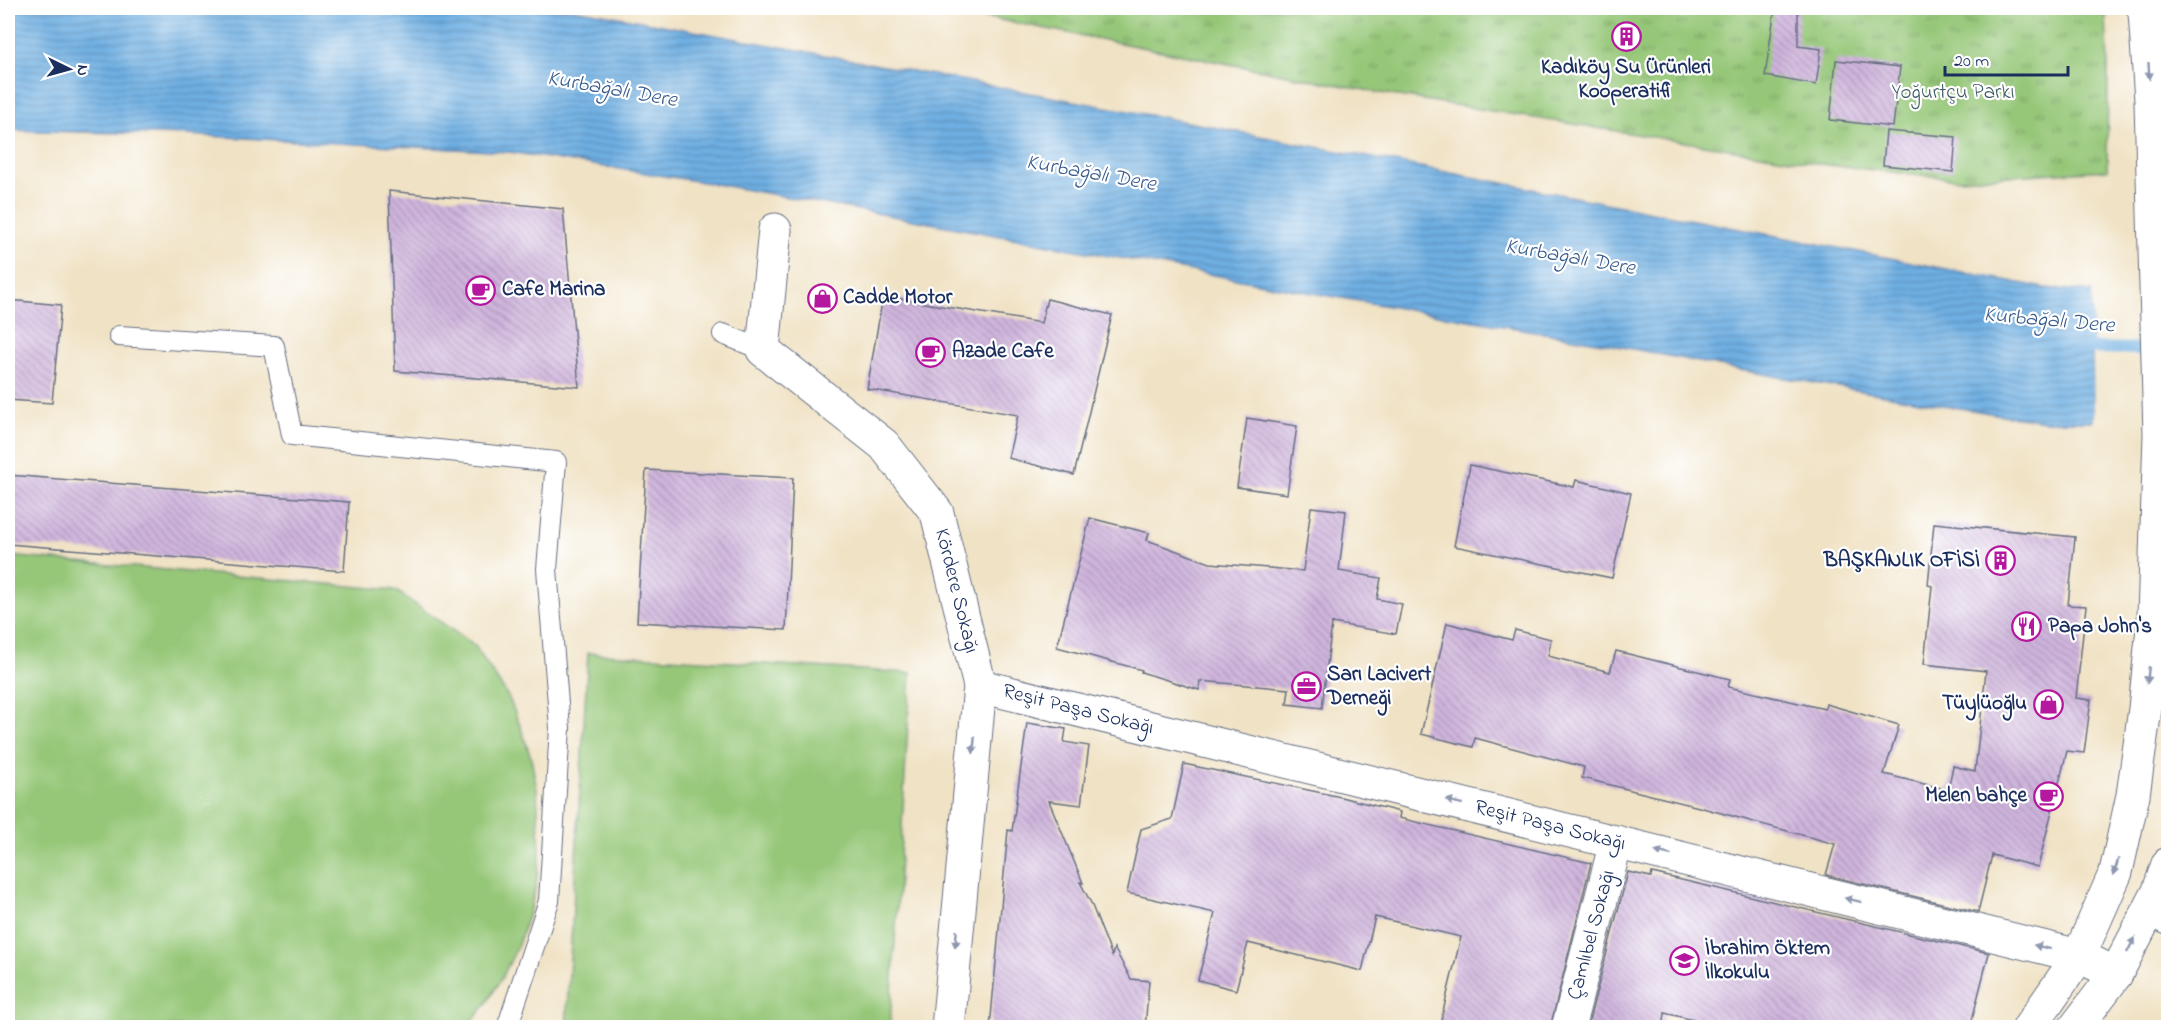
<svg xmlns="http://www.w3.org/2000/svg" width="2176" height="1035" viewBox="0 0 2176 1035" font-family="'Indie Flower',sans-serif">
	<defs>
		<pattern id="park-tufts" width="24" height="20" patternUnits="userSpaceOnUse" patternTransform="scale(1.5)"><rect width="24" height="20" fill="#96c778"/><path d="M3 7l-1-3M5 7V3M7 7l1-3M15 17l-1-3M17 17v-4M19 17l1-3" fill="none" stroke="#7aa266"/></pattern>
		<pattern id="water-rules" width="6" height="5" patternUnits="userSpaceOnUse" patternTransform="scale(1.5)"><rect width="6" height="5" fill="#6eafe2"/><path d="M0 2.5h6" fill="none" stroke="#5a8fba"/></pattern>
		<pattern id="building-back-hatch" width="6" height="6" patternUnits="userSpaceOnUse" patternTransform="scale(1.5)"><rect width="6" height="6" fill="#d0b5dd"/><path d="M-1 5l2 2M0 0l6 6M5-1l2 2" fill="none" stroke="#a894b6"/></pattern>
	</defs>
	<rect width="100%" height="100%" fill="#fff"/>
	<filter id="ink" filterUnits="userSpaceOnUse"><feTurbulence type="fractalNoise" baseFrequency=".0167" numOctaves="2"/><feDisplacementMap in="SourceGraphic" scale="12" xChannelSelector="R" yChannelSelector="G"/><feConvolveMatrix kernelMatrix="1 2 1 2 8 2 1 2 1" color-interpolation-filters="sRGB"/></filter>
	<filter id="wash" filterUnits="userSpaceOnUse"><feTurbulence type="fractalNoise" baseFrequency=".008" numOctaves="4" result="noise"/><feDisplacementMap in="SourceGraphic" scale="24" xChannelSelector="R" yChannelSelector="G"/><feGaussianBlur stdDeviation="1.35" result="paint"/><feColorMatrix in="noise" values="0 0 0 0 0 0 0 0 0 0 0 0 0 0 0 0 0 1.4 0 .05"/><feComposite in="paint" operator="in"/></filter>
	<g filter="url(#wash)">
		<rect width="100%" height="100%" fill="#f0e2c4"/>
		<g fill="#96c778" stroke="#587b6b" stroke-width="1.5">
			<path d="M 8,556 L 395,590 L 475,646 L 509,698 L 521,728 L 531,758 L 537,790 L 540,854 L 536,886 L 528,917 L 517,947 L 503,976 L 486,1004 L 468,1027 L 8,1027 Z"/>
			<path d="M 588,653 L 911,673 L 890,1027 L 566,1027 Z"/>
		</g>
		<g fill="url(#park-tufts)" stroke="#587b6b" stroke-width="1.5">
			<path d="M 938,8 L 2103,8 L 2106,15 L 2108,66 L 2107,170 L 1958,179 L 1828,165 L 1386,94 Z"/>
			<path d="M 2161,8 L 2168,8 L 2168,147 L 2156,26 Z"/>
		</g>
		<path fill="url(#water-rules)" stroke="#446fa0" stroke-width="1.5" d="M 8,8 L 570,8 L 1182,121 L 2045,288 L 2092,292 L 2094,421 L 2045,421 L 1989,413 L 1745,371 L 1603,343 L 1301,291 L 716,184 L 510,152 L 187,135 L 8,130 Z"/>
		<path fill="#f0e2c4" d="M 2092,289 L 2095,292 L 2097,421 L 2094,424 Z"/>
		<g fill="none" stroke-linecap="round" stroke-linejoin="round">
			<path stroke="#6eafe2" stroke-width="12" d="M 2077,348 L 2155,349"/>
		</g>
		<g id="blocks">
			<g fill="url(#building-back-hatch)">
				<path d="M 1775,8 L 1798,8 L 1798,46 L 1821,49 L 1816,85 L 1765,76 Z"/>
				<path d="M 1836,60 L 1900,67 L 1893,127 L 1830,120 Z"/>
				<path d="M 1886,131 L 1956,137 L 1953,172 L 1883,165 Z"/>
				<path d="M 389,191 L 563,209 L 579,387 L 395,371 Z"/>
				<path d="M 883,296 L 1041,323 L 1047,299 L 1112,315 L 1074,475 L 1008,458 L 1018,415 L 867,389 Z"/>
				<path d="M 8,300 L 61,305 L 52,403 L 8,400 Z"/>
				<path d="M 1247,418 L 1297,426 L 1287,494 L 1237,487 Z"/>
				<path d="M 1470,465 L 1574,487 L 1576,480 L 1631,493 L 1612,578 L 1454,546 Z"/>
				<path d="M 646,470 L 793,478 L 786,630 L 637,622 Z"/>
				<path d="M 8,475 L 349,502 L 344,571 L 8,544 Z"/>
				<path d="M 1311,507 L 1346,511 L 1339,571 L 1381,578 L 1377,599 L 1402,604 L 1396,634 L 1332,623 L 1322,708 L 1287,704 L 1289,689 L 1200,681 L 1199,690 L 1141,672 L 1142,670 L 1057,647 L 1090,518 L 1149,533 L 1147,540 L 1210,563 L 1303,571 Z"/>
				<path d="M 1934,523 L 2075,537 L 2068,605 L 2086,606 L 2076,698 L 2091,700 L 2084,753 L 2067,751 L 2038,867 L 1992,855 L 1978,912 L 1826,875 L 1835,844 L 1699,807 L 1582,778 L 1584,767 L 1475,738 L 1473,747 L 1421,734 L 1447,623 L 1512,640 L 1515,630 L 1551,639 L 1548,656 L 1610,672 L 1616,651 L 1730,679 L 1728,687 L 1825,709 L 1826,704 L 1899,725 L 1884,774 L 1948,790 L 1953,766 L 1975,771 L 1986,671 L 1924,664 L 1932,586 L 1928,585 Z"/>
				<path d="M 1027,723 L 1066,729 L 1064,742 L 1089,746 L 1081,805 L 1049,801 L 1083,883 L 1080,882 L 1091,903 L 1112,956 L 1114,948 L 1131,979 L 1149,981 L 1145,1028 L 990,1028 L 1008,830 L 1012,831 Z"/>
				<path d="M 1184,764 L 1341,797 L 1400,812 L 1399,818 L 1591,863 L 1550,1028 L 1439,1028 L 1461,937 L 1375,917 L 1362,971 L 1248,943 L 1236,990 L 1198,980 L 1215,913 L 1127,893 L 1141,829 L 1172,819 Z"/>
				<path d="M 1628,872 L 1651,877 L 1652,873 L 1989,953 L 1970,1028 L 1725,1028 L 1665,1013 L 1663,1028 L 1587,1028 Z"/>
			</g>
		</g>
	</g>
	<g filter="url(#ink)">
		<use href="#blocks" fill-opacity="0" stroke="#666e82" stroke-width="1.5"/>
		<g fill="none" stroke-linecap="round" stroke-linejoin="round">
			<defs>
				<g id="lane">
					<path d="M 723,334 L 763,350"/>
					<path d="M 119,336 L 274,346 L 292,435 L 556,462 L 547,569 L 560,728 L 549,901 L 507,1028"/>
					<path d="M 2147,915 L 2168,925"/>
				</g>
				<g id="street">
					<path d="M 775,230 L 763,350 L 884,445 L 937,513 L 980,686 L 948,1028"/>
					<path d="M 980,686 L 2079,956 L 2116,974"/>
					<path d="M 1568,1028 L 1616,842"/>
				</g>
				<g id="secondary">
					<path d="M 2029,1028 L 2079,956 L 2116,872 L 2133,795 L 2145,709 L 2154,617 L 2160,435 L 2151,101 L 2145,12 L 2143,8"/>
					<path d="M 2075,1028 L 2116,974 L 2159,891 L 2168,864"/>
				</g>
			</defs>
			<use href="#lane" stroke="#666e82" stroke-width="22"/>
			<use href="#street" stroke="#666e82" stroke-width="35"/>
			<use href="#secondary" stroke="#666e82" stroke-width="35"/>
			<use href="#lane" stroke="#fff" stroke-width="20"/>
			<use href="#street" stroke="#fff" stroke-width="33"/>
			<use href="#secondary" stroke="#fff" stroke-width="33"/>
		</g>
		<defs><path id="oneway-solid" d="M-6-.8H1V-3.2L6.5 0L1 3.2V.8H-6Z" transform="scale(1.5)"/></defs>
		<g fill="#8d97ae">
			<use href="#oneway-solid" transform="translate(2149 71) rotate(86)"/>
			<use href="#oneway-solid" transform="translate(2148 675) rotate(96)"/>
			<use href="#oneway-solid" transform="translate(974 745) rotate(95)"/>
			<use href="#oneway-solid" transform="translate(1454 802) rotate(-166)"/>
			<use href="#oneway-solid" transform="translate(1663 853) rotate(-166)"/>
			<use href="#oneway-solid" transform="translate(2116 867) rotate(106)"/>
			<use href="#oneway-solid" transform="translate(1853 900) rotate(-166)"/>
			<use href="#oneway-solid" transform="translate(956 939) rotate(95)"/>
			<use href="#oneway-solid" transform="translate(2131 945) rotate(-63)"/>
			<use href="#oneway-solid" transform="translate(2042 947) rotate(-166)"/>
		</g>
	</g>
	<defs>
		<symbol id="building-ring" viewBox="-11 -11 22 22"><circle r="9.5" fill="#fff" stroke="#b5179e" stroke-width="1.5"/><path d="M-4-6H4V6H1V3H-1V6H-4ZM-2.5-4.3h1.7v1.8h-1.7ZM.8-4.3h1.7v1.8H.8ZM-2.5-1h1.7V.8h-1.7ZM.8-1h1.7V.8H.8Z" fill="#b5179e"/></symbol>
		<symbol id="cafe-ring" viewBox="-11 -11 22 22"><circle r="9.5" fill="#fff" stroke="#b5179e" stroke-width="1.5"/><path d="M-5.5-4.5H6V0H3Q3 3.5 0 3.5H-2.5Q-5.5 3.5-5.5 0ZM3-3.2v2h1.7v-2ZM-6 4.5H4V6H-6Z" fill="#b5179e"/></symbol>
		<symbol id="shop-ring" viewBox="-11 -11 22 22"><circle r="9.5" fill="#fff" stroke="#b5179e" stroke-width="1.5"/><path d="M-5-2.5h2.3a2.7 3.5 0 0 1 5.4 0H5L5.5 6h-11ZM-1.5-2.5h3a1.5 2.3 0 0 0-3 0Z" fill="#b5179e"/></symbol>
		<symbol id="restaurant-ring" viewBox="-11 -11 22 22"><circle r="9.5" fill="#fff" stroke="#b5179e" stroke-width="1.5"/><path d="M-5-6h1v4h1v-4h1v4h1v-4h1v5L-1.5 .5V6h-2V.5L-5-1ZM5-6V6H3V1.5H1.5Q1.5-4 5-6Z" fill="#b5179e"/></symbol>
		<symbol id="office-ring" viewBox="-11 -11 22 22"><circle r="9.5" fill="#fff" stroke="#b5179e" stroke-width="1.5"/><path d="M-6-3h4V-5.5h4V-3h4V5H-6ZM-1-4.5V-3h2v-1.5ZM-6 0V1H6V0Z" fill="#b5179e"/></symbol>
		<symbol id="school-ring" viewBox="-11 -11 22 22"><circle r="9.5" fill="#fff" stroke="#b5179e" stroke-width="1.5"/><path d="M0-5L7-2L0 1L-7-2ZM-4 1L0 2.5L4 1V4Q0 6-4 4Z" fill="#b5179e"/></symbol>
	</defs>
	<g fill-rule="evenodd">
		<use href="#building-ring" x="1610" y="20" width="33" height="33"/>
		<use href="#cafe-ring" x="464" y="274" width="33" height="33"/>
		<use href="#shop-ring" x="806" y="282" width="33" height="33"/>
		<use href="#cafe-ring" x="914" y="336" width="33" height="33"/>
		<use href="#building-ring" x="1984" y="544" width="33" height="33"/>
		<use href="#restaurant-ring" x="2010" y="610" width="33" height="33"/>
		<use href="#office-ring" x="1290" y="670" width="33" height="33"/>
		<use href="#shop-ring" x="2032" y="688" width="33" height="33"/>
		<use href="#cafe-ring" x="2032" y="780" width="33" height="33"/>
		<use href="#school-ring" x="1668" y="944" width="33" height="33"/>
	</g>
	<g text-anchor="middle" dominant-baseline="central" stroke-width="4.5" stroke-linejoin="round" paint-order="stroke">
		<g font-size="21" font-weight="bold" fill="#1b2f5e" stroke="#fff" text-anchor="start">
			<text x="1626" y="68" text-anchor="middle">Kadıköy Su Ürünleri<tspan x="1626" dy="24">Kooperatifi</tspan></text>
			<text x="502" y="290">Cafe Marina</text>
			<text x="843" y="298">Cadde Motor</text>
			<text x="952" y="352">Azade Cafe</text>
			<text x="1980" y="561" text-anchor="end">BAŞKANLIK OFİSİ</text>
			<text x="2048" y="627">Papa John's</text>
			<text x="1327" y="675">Sarı Lacivert<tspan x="1327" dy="24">Derneği</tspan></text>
			<text x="2027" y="704" text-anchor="end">Tüylüoğlu</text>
			<text x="2027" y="796" text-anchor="end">Melen bahçe</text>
			<text x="1705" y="949">İbrahim Öktem<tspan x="1705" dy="24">İlkokulu</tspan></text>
		</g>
		<g font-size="21" fill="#405d66" stroke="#fff">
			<text x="1953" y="93">Yoğurtçu Parkı</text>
		</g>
		<g font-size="21" fill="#1b2f5e" stroke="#fff">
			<text transform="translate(956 591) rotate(76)">Kördere Sokağı</text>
			<text transform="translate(1078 710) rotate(14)">Reşit Paşa Sokağı</text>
			<text transform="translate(1550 826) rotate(14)">Reşit Paşa Sokağı</text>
			<text transform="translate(1592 935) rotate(-75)">Çamlıbel Sokağı</text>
		</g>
		<g font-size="22" font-style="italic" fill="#385c8c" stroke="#fff">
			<text transform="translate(612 90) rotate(10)">Kurbağalı Dere</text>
			<text transform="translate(1091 174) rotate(10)">Kurbağalı Dere</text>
			<text transform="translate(1570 258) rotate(10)">Kurbağalı Dere</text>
			<text transform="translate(2049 321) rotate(5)">Kurbağalı Dere</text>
		</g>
	</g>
	<rect width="2176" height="1035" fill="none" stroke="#fff" stroke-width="30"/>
	<g transform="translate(69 69) rotate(95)" stroke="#ffffff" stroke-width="4.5" paint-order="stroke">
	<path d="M0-4.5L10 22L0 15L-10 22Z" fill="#1b2f5e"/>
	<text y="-9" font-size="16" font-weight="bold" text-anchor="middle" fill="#1b2f5e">N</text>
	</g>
	<path d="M1945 66v9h123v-9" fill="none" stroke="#1b2f5e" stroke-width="3"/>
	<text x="1954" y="66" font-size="18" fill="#1b2f5e" stroke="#ffffff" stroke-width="4.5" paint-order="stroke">20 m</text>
</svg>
